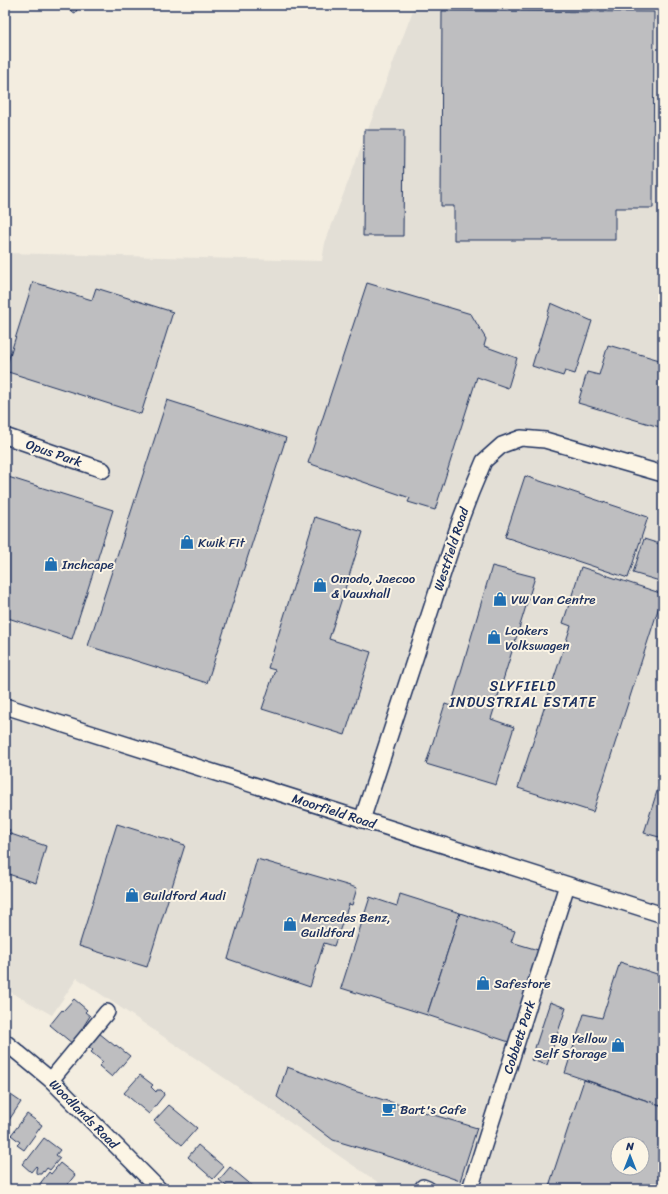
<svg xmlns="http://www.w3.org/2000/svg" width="668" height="1194" viewBox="0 0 668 1194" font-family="Sriracha,sans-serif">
	<rect width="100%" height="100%" fill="#f3ede0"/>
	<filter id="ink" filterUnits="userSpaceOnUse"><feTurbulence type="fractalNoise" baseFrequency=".025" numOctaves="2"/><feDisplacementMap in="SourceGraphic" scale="8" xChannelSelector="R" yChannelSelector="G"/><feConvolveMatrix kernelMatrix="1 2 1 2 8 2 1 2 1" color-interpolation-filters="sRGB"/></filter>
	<g filter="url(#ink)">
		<path fill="#e3dfd6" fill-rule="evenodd" d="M 415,5 L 663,5 L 663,1189 L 388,1189 L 77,978 L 52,1015 L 5,989 L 5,253 L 322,261 L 325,243 ZM 618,1144 L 642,1144 L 642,1168 L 618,1168 Z"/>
		<g fill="#bebec0" stroke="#1b2f5e" fill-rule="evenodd">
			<path d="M 63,5 L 80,5 L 75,13 L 62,6 Z"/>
			<path d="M 442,11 L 654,12 L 653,208 L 615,208 L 615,240 L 454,240 L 454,206 L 441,206 Z"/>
			<path d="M 364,130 L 404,130 L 403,236 L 363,236 Z"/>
			<path d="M 33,282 L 92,300 L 96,288 L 173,312 L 141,414 L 5,371 Z"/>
			<path d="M 367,283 L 471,314 L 486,339 L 484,346 L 517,358 L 508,388 L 477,377 L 435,510 L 408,502 L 410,498 L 308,463 Z"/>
			<path d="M 551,303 L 592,321 L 575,374 L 565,371 L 563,376 L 532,366 Z"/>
			<path d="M 608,345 L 663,361 L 663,428 L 578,403 L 587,372 L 599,375 Z"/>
			<path d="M 167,400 L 286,438 L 207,683 L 88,646 Z"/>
			<path d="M 5,476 L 113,510 L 72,639 L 5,617 Z"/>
			<path d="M 525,476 L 648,517 L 628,578 L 505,537 Z"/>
			<path d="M 315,517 L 363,532 L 329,639 L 371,652 L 345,735 L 262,709 L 275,670 L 268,668 Z"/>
			<path d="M 644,539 L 663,545 L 663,582 L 633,573 Z"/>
			<path d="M 492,566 L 535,577 L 491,719 L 514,727 L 496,785 L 426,764 L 445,704 L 451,706 Z"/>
			<path d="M 581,567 L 663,594 L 593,812 L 518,788 L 571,626 L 563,623 Z"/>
			<path d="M 663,772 L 663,838 L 644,833 Z"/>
			<path d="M 117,824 L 185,845 L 147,967 L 79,946 Z"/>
			<path d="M 5,828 L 10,830 L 8,833 L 46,846 L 36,883 L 5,873 Z"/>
			<path d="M 257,859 L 357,888 L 352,905 L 349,904 L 334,946 L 324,943 L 310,987 L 228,959 Z"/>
			<path d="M 400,894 L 460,913 L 427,1015 L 341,988 L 370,897 L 397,906 Z"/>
			<path d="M 460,913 L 515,931 L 511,942 L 538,950 L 509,1042 L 427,1015 Z"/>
			<path d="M 620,962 L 663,976 L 663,1106 L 565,1073 L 584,1014 L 602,1018 Z"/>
			<path d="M 74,999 L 87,1010 L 85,1012 L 90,1016 L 83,1027 L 85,1029 L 73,1044 L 50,1025 L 62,1010 L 63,1011 Z"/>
			<path d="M 550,1002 L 566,1008 L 547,1065 L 531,1060 Z"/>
			<path d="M 99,1033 L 115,1046 L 116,1045 L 130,1056 L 112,1077 L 99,1066 L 103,1062 L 91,1052 L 93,1050 L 88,1046 Z"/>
			<path d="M 287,1067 L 354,1091 L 477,1128 L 460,1181 L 400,1160 L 333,1140 L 277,1097 Z"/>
			<path d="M 140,1075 L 153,1085 L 151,1087 L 156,1092 L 157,1090 L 161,1090 L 163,1092 L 164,1095 L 149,1114 L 124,1093 Z"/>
			<path d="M 584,1080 L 663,1106 L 662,1189 L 548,1189 ZM 618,1144 L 642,1144 L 642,1168 L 618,1168 Z"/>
			<path d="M 5,1091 L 21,1102 L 5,1126 Z"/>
			<path d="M 169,1105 L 197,1128 L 182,1145 L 154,1121 Z"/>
			<path d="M 27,1114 L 42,1125 L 24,1150 L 17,1145 L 20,1142 L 11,1135 Z"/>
			<path d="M 44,1138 L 60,1150 L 56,1155 L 60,1158 L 50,1170 L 47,1168 L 44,1172 L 43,1171 L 41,1174 L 38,1174 L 36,1173 L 36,1170 L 37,1167 L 36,1166 L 31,1172 L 22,1164 L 27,1158 L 28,1159 Z"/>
			<path d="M 198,1145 L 224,1167 L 213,1179 L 188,1157 Z"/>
			<path d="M 60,1163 L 75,1175 L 68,1184 L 72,1187 L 71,1189 L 41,1189 L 38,1186 L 49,1172 L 51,1174 Z"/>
			<path d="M 230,1167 L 255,1188 L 254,1189 L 230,1189 L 219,1180 Z"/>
		</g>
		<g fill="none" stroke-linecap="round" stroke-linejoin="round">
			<defs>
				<g id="minor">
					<path d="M 5,436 L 103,470"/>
					<path d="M 5,706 L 663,915"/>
					<path d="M 362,820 L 460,521 L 471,492 L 484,461 L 502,445 L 521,438 L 545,440 L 663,474"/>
					<path d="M 5,1042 L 51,1080 L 159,1189"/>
					<path d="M 51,1080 L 107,1012"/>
					<path d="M 423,1187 L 428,1189"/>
					<path d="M 470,1189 L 567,885"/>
				</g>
			</defs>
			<use href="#minor" stroke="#1b2f5e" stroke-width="18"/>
			<use href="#minor" stroke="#fcf5e5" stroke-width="15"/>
		</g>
	</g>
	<defs>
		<symbol id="shop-bare" viewBox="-9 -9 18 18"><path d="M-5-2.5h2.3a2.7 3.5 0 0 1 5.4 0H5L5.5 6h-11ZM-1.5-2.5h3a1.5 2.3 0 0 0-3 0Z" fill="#1f6fb2" stroke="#fcf5e5" stroke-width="2.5" paint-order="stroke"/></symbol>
		<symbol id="cafe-bare" viewBox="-9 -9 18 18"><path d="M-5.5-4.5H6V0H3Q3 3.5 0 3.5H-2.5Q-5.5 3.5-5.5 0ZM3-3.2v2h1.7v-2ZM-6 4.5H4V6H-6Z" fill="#1f6fb2" stroke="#fcf5e5" stroke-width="2.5" paint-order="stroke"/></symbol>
	</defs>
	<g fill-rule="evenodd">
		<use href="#shop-bare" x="177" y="532" width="20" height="20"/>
		<use href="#shop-bare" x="41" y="554" width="20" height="20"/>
		<use href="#shop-bare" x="310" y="575" width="20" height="20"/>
		<use href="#shop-bare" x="490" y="589" width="20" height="20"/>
		<use href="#shop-bare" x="484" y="627" width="20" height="20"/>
		<use href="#shop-bare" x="122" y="885" width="20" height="20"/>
		<use href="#shop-bare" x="280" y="914" width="20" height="20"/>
		<use href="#shop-bare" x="473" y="973" width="20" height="20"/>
		<use href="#shop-bare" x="608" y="1035" width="20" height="20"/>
		<use href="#cafe-bare" x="379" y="1099" width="20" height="20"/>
	</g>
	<g text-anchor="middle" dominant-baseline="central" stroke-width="4" stroke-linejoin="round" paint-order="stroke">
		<g font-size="13" fill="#1b2f5e" stroke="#fcf5e5">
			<text transform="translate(54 453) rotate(19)">Opus Park</text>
			<text transform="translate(451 549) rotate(-72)">Westfield Road</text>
			<text transform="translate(334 811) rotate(18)">Moorfield Road</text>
			<text transform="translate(519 1037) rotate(-72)">Cobbett Park</text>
			<text transform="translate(84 1114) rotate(45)">Woodlands Road</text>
		</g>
		<g font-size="13" fill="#1b2f5e" stroke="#fcf5e5" text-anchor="start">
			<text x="198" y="542">Kwik Fit</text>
			<text x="62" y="564">Inchcape</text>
			<text x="331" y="578">Omodo, Jaecoo<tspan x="331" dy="15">&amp; Vauxhall</tspan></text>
			<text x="511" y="599">VW Van Centre</text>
			<text x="505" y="630">Lookers<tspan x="505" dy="15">Volkswagen</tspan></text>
			<text x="143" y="895">Guildford Audi</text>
			<text x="301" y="917">Mercedes Benz,<tspan x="301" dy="15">Guildford</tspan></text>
			<text x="494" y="983">Safestore</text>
			<text x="607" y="1038" text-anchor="end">Big Yellow<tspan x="607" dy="15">Self Storage</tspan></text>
			<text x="400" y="1109">Bart's Cafe</text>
		</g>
		<g font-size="14" letter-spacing="1" fill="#1b2f5e" stroke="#fcf5e5">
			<text x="523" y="686">SLYFIELD<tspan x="523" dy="16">INDUSTRIAL ESTATE</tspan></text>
		</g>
	</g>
	<rect width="668" height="1194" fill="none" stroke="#fcf5e5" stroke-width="20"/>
	<rect x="10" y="10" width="648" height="1174" fill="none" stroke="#1b2f5e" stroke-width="1.5" filter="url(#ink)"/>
	<g transform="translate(630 1156)"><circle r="19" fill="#fcf5e5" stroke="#a2a6af"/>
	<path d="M0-3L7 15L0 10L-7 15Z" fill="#1f6fb2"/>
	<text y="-6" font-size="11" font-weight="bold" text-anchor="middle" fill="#1b2f5e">N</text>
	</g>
</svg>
